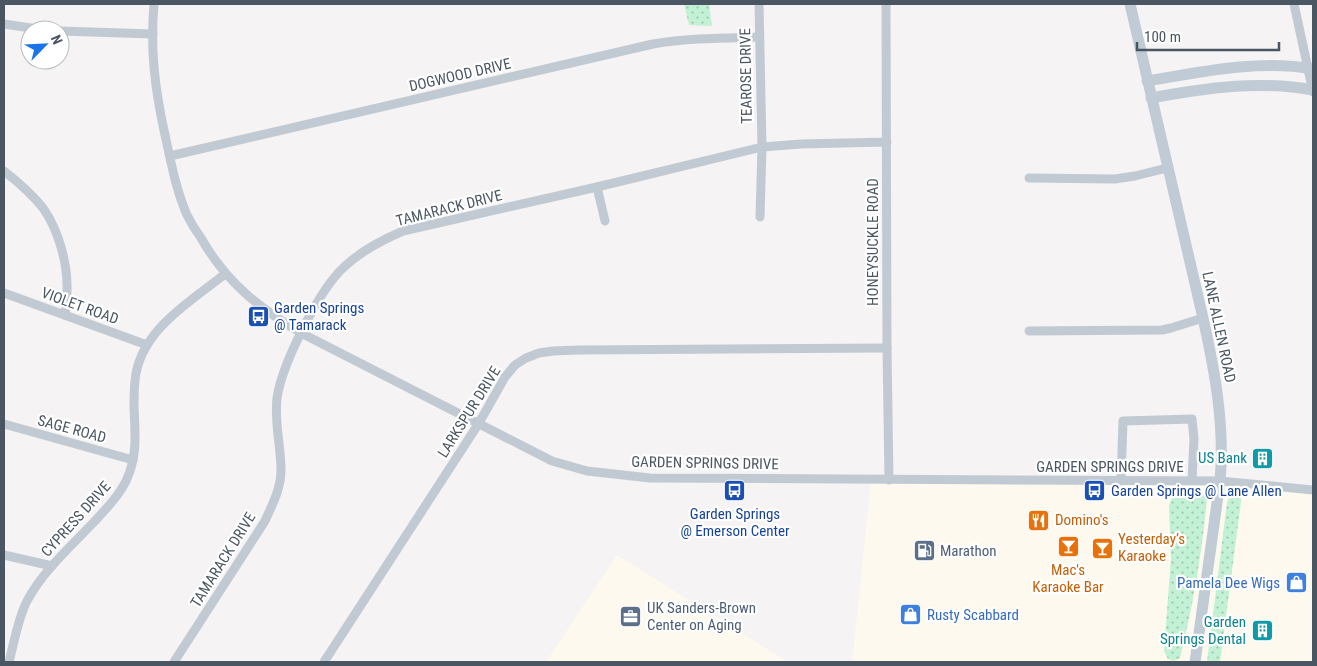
<svg xmlns="http://www.w3.org/2000/svg" width="1317" height="666" viewBox="0 0 1317 666" font-family="'Roboto Condensed',sans-serif">
	<defs>
		<pattern id="grass-dots" width="8" height="8" patternUnits="userSpaceOnUse" patternTransform="scale(1.25)"><rect width="8" height="8" fill="#c3f1d5"/><path d="M2 2h.1M6 6h.1" fill="none" stroke="#a0c6b0" stroke-width="1.8" stroke-linecap="round"/></pattern>
	</defs>
	<rect width="100%" height="100%" fill="#f5f3f3"/>
	<g fill="#fdf9ef">
		<path d="M 871,480 L 1220,481 L 1313,490 L 1313,662 L 852,662 Z"/>
		<path d="M 617,555 L 788,662 L 546,662 Z"/>
	</g>
	<g fill="url(#grass-dots)">
		<path d="M 684,4 L 709,4 L 712,26 L 689,25 Z"/>
		<path d="M 1236,490 L 1241,492 L 1242,494 L 1220,662 L 1207,662 L 1227,503 L 1231,493 Z"/>
		<path d="M 1183,491 L 1201,491 L 1207,499 C 1202,553 1193,606 1180,658 L 1174,661 L 1168,659 L 1164,651 L 1171,557 L 1169,505 L 1173,496 Z"/>
	</g>
	<g fill="none" stroke-linecap="round" stroke-linejoin="round">
		<g stroke="#c1cad2" stroke-width="9">
			<path d="M 154,4 C 150,50 155,90 165,135 C 171,162 176,190 187,215 C 191,223 196,231 201,238 C 226,282 259,308 301,333 L 552,461 L 587,471 L 650,478 L 1220,481 L 1313,490"/>
			<path d="M 759,4 L 762,147 L 760,217"/>
			<path d="M 886,4 L 887,348 L 889,480"/>
			<path d="M 1294,4 L 1313,92"/>
			<path d="M 4,24 L 44,30"/>
			<path d="M 60,31 L 153,34"/>
			<path d="M 170,156 L 653,44 C 688,38 723,38 759,37"/>
			<path d="M 4,171 C 18,182 32,194 43,208 C 59,231 68,264 67,292 C 67,299 66,307 65,315"/>
			<path d="M 1029,178 L 1115,179 L 1135,176 L 1167,168"/>
			<path d="M 597,187 L 605,221"/>
			<path d="M 4,293 L 147,345"/>
			<path d="M 1029,331 L 1162,330 L 1171,328 L 1203,318"/>
			<path d="M 4,424 L 133,460"/>
			<path d="M 1121,481 L 1123,421 L 1192,419 L 1194,439 L 1192,481"/>
			<path d="M 4,555 L 52,566"/>
			<path d="M 9,662 C 14,643 18,618 27,601 C 43,571 70,547 93,523 C 105,510 118,497 126,481 C 138,456 135,433 134,407 C 134,398 134,389 135,381 C 139,331 190,302 225,274"/>
			<path d="M 174,662 L 265,521 C 272,505 281,489 281,470 C 281,446 274,422 277,398 C 282,364 319,290 344,267 C 361,251 382,240 403,231 L 597,187 L 762,147 L 801,144 L 887,142"/>
			<path d="M 324,662 L 479,423 L 505,377 L 515,365 L 526,358 L 539,353 L 553,351 L 579,350 L 887,348"/>
		</g>
		<g stroke="#c1cbd6" stroke-width="11">
			<path d="M 1130,4 L 1203,318 C 1215,372 1225,426 1220,481 L 1195,662"/>
			<path d="M 1147,81 C 1200,72 1260,59 1313,69"/>
			<path d="M 1151,98 C 1206,88 1258,80 1313,90"/>
		</g>
	</g>
	<defs>
		<symbol id="bus-square" viewBox="-11 -11 22 22"><rect x="-9" y="-9" width="18" height="18" rx="4" fill="#1a4fb4" stroke="#fff"/><path d="M-5-6H5V4H4V6H2V4H-2V6H-4V4H-5ZM-3.5-4V0h7V-4ZM-3.5 1.2v1.5H-2V1.2ZM2 1.2v1.5H3.5V1.2Z" fill="#fff"/></symbol>
		<symbol id="building-square" viewBox="-11 -11 22 22"><rect x="-9" y="-9" width="18" height="18" rx="4" fill="#0f9aa8" stroke="#fff"/><path d="M-4-6H4V6H1V3H-1V6H-4ZM-2.5-4.3h1.7v1.8h-1.7ZM.8-4.3h1.7v1.8H.8ZM-2.5-1h1.7V.8h-1.7ZM.8-1h1.7V.8H.8Z" fill="#fff"/></symbol>
		<symbol id="restaurant-square" viewBox="-11 -11 22 22"><rect x="-9" y="-9" width="18" height="18" rx="4" fill="#e8710a" stroke="#fff"/><path d="M-5-6h1v4h1v-4h1v4h1v-4h1v5L-1.5 .5V6h-2V.5L-5-1ZM5-6V6H3V1.5H1.5Q1.5-4 5-6Z" fill="#fff"/></symbol>
		<symbol id="bar-square" viewBox="-11 -11 22 22"><rect x="-9" y="-9" width="18" height="18" rx="4" fill="#e8710a" stroke="#fff"/><path d="M-6-5H6L.8 .8V4.5H3.5V6h-7V4.5H-.8V.8Z" fill="#fff"/></symbol>
		<symbol id="fuel-square" viewBox="-11 -11 22 22"><rect x="-9" y="-9" width="18" height="18" rx="4" fill="#5c6f8a" stroke="#fff"/><path d="M-5.5-6h7V0h2V4h1.3V-2.5L3-4.5l.8-.8L6-3V5H2.5V1h-1V6h-7ZM-4.2-4.7v3.2H.2V-4.7Z" fill="#fff"/></symbol>
		<symbol id="shop-square" viewBox="-11 -11 22 22"><rect x="-9" y="-9" width="18" height="18" rx="4" fill="#3f7fe0" stroke="#fff"/><path d="M-5-2.5h2.3a2.7 3.5 0 0 1 5.4 0H5L5.5 6h-11ZM-1.5-2.5h3a1.5 2.3 0 0 0-3 0Z" fill="#fff"/></symbol>
		<symbol id="office-square" viewBox="-11 -11 22 22"><rect x="-9" y="-9" width="18" height="18" rx="4" fill="#5c6f8a" stroke="#fff"/><path d="M-6-3h4V-5.5h4V-3h4V5H-6ZM-1-4.5V-3h2v-1.5ZM-6 0V1H6V0Z" fill="#fff"/></symbol>
	</defs>
	<g fill-rule="evenodd">
		<use href="#bus-square" x="246" y="304" width="25" height="25"/>
		<use href="#building-square" x="1250" y="446" width="25" height="25"/>
		<use href="#bus-square" x="722" y="478" width="25" height="25"/>
		<use href="#bus-square" x="1082" y="478" width="25" height="25"/>
		<use href="#restaurant-square" x="1026" y="508" width="25" height="25"/>
		<use href="#bar-square" x="1056" y="534" width="25" height="25"/>
		<use href="#bar-square" x="1090" y="536" width="25" height="25"/>
		<use href="#fuel-square" x="912" y="538" width="25" height="25"/>
		<use href="#shop-square" x="1284" y="570" width="25" height="25"/>
		<use href="#shop-square" x="898" y="602" width="25" height="25"/>
		<use href="#office-square" x="618" y="604" width="25" height="25"/>
		<use href="#building-square" x="1250" y="618" width="25" height="25"/>
	</g>
	<g text-anchor="middle" dominant-baseline="central" stroke-width="4.5" stroke-linejoin="round" paint-order="stroke">
		<g font-size="15" fill="#4a5661" stroke="#fff">
			<text transform="translate(460 75) rotate(-13)">DOGWOOD DRIVE</text>
			<text transform="translate(746 76) rotate(-91)">TEAROSE DRIVE</text>
			<text transform="translate(449 208) rotate(-14)">TAMARACK DRIVE</text>
			<text transform="translate(873 242) rotate(-90)">HONEYSUCKLE ROAD</text>
			<text transform="translate(80 306) rotate(20)">VIOLET ROAD</text>
			<text transform="translate(1219 327) rotate(78)">LANE ALLEN ROAD</text>
			<text transform="translate(469 412) rotate(-58)">LARKSPUR DRIVE</text>
			<text transform="translate(72 429) rotate(15)">SAGE ROAD</text>
			<text transform="translate(705 463) rotate(1)">GARDEN SPRINGS DRIVE</text>
			<text x="1110" y="467">GARDEN SPRINGS DRIVE</text>
			<text transform="translate(76 519) rotate(-48)">CYPRESS DRIVE</text>
			<text transform="translate(223 560) rotate(-58)">TAMARACK DRIVE</text>
		</g>
		<g font-size="15" fill="#164399" stroke="#fff" text-anchor="start">
			<text x="274" y="308">Garden Springs<tspan x="274" dy="17">@ Tamarack</tspan></text>
			<text x="1111" y="491">Garden Springs @ Lane Allen</text>
			<text x="735" y="514" text-anchor="middle">Garden Springs<tspan x="735" dy="17">@ Emerson Center</tspan></text>
		</g>
		<g font-size="15" fill="#0d838f" stroke="#fff" text-anchor="end">
			<text x="1247" y="458">US Bank</text>
			<text x="1246" y="622">Garden<tspan x="1246" dy="17">Springs Dental</tspan></text>
		</g>
		<g font-size="15" fill="#c56008" stroke="#fff" text-anchor="start">
			<text x="1055" y="520">Domino's</text>
			<text x="1118" y="539">Yesterday’s<tspan x="1118" dy="17">Karaoke</tspan></text>
			<text x="1068" y="570" text-anchor="middle">Mac's<tspan x="1068" dy="17">Karaoke Bar</tspan></text>
		</g>
		<g font-size="15" fill="#4e5e75" stroke="#fff" text-anchor="start">
			<text x="940" y="551">Marathon</text>
			<text x="647" y="608">UK Sanders-Brown<tspan x="647" dy="17">Center on Aging</tspan></text>
		</g>
		<g font-size="15" fill="#366cbe" stroke="#fff" text-anchor="end">
			<text x="1280" y="583">Pamela Dee Wigs</text>
			<text x="927" y="615" text-anchor="start">Rusty Scabbard</text>
		</g>
	</g>
	<rect width="1317" height="666" fill="none" stroke="#4a5661" stroke-width="10"/>
	<g transform="translate(45 45) rotate(66)"><circle r="24" fill="#ffffff" stroke="#b7bbc0"/>
	<path d="M0-4L9 19L0 12L-9 19Z" fill="#1a73e8"/>
	<text y="-8" font-size="14" font-weight="bold" text-anchor="middle" fill="#4a5661">N</text>
	</g>
	<path d="M1137 42v8h142v-8" fill="none" stroke="#4a5661" stroke-width="2.5"/>
	<text x="1144" y="42" font-size="15" fill="#4a5661" stroke="#ffffff" stroke-width="4" paint-order="stroke">100 m</text>
</svg>
